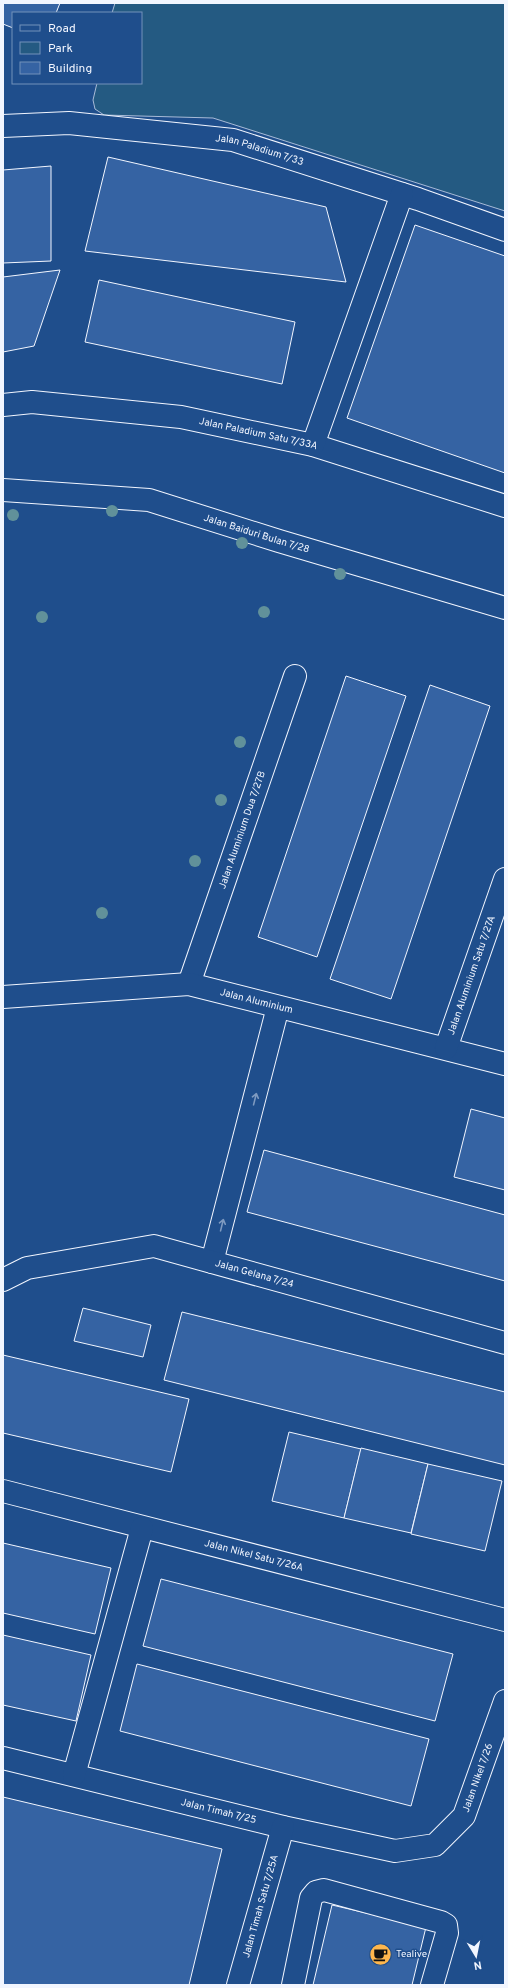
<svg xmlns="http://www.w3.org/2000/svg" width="508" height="1988" viewBox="0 0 508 1988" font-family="Overpass,sans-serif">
	<rect width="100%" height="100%" fill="#1f4e8c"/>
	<path fill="#245a82" stroke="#a8bbd7" d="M 115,3 L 505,3 L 505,211 L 213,118 L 104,115 L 95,109 L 93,100 L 97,83 L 141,83 L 141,13 L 112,13 Z"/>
	<g fill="#3563a3" stroke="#f2f6ff">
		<path d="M 3,3 L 60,3 L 56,13 L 13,13 L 13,28 L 3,24 Z"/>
		<path d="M 108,157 L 326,207 L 346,282 L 85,251 Z"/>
		<path d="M 51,166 L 51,261 L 3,263 L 3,170 Z"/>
		<path d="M 415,225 L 505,256 L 505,473 L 347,418 Z"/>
		<path d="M 60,270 L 34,346 L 3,352 L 3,277 Z"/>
		<path d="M 99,280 L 295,322 L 282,384 L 85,342 Z"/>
		<path d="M 346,676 L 406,696 L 317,957 L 258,937 Z"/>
		<path d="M 430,685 L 490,706 L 391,999 L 330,979 Z"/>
		<path d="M 471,1109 L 505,1118 L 505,1190 L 454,1177 Z"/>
		<path d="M 264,1150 L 505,1215 L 505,1281 L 247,1212 Z"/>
		<path d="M 83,1308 L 151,1325 L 143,1357 L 74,1341 Z"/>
		<path d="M 182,1312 L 505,1392 L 505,1465 L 164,1380 Z"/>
		<path d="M 3,1355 L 189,1399 L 171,1472 L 3,1433 Z"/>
		<path d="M 289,1432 L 361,1449 L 344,1518 L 272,1501 Z"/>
		<path d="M 361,1448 L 428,1464 L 411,1533 L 344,1518 Z"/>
		<path d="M 428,1464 L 502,1481 L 485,1551 L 411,1534 Z"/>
		<path d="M 3,1543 L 111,1568 L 95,1634 L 3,1613 Z"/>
		<path d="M 161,1579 L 453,1654 L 435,1721 L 143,1646 Z"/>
		<path d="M 3,1635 L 91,1655 L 76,1721 L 3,1705 Z"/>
		<path d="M 137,1664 L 429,1739 L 411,1806 L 120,1731 Z"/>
		<path d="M 3,1797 L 222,1849 L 189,1985 L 3,1985 Z"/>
		<path d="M 332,1905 L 426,1927 L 412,1985 L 313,1985 Z"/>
	</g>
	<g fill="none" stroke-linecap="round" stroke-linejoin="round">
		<defs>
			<g id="minor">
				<path id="s1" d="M 3,126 L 69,123 L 233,140 L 418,199 L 505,230"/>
				<path id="s2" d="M 3,405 L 32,402 L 181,417 L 313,445 L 505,506"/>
				<path d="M 313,445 L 402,194"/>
				<path id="s3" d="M 3,490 L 149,500 L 279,541 L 505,608"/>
				<path id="s4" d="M 189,984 L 295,676"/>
				<path id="s5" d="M 3,997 L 189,984 L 505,1064"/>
				<path id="s6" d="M 446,1048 L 505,879"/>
				<path d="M 212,1262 L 278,1007"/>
				<path id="s7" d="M 3,1280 L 27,1268 L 154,1246 L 505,1343"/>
				<path id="s8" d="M 3,1491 L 505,1620"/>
				<path id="s9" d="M 3,1758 L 283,1827 L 395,1851 L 435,1845 L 464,1816 L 505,1701"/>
				<path d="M 74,1775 L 142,1528"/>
				<path id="s10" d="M 238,1985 L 283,1827"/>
				<path d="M 293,1985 L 311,1898 L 316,1892 L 324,1890 L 441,1922 L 446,1925 L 447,1933 L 432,1985"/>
			</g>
		</defs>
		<use href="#minor" stroke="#f2f6ff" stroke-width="24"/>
		<use href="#minor" stroke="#1f4e8c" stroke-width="22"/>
	</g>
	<g fill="#61919a">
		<circle cx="112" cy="511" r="6"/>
		<circle cx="13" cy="515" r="6"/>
		<circle cx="242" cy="543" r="6"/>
		<circle cx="340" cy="574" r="6"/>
		<circle cx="264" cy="612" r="6"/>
		<circle cx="42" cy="617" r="6"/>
		<circle cx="240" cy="742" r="6"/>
		<circle cx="221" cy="800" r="6"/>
		<circle cx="195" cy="861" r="6"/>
		<circle cx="102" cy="913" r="6"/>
	</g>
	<defs><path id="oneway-shaft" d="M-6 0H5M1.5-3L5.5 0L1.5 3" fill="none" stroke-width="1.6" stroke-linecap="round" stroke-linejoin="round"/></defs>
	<g stroke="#7e9ac0">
		<use href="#oneway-shaft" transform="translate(255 1099) rotate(-76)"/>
		<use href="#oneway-shaft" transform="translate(222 1225) rotate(-76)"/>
	</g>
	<defs>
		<symbol id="cafe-disc" viewBox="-11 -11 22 22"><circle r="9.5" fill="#ffb74d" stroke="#1f4e8c"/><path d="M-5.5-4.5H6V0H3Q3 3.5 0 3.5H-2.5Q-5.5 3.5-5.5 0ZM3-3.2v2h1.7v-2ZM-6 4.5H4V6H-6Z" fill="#111"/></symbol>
	</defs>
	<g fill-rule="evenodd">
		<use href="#cafe-disc" x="368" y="1942" width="25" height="25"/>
	</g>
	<g text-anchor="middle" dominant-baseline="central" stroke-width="3" stroke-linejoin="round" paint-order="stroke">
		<g font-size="10" fill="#f2f6ff" stroke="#1f4e8c">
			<text stroke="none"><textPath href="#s1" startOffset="259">Jalan Paladium 7/33</textPath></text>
			<text stroke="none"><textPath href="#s2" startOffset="258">Jalan Paladium Satu 7/33A</textPath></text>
			<text stroke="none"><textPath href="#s3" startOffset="259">Jalan Baiduri Bulan 7/28</textPath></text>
			<text stroke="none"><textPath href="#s4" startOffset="163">Jalan Aluminium Dua 7/27B</textPath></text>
			<text stroke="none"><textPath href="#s6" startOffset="77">Jalan Aluminium Satu 7/27A</textPath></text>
			<text stroke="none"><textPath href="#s5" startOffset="256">Jalan Aluminium</textPath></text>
			<text stroke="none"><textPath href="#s7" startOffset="260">Jalan Gelana 7/24</textPath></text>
			<text stroke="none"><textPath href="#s8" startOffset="259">Jalan Nikel Satu 7/26A</textPath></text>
			<text stroke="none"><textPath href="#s9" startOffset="525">Jalan Nikel 7/26</textPath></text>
			<text stroke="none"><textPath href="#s9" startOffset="222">Jalan Timah 7/25</textPath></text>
			<text stroke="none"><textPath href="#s10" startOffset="82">Jalan Timah Satu 7/25A</textPath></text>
		</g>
		<g font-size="10" fill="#f2f6ff" stroke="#1f4e8c" text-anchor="start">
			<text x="396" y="1954">Tealive</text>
		</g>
	</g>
	<rect width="508" height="1988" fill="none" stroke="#f2f6ff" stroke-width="8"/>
	<rect x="12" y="12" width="130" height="72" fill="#1f4e8c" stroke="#7391ba"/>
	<rect x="20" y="25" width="20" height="6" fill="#1f4e8c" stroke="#7391ba"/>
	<text x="48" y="32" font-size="12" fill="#f2f6ff">Road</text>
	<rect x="20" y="42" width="20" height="12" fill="#245a82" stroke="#7391ba"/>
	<text x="48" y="52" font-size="12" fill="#f2f6ff">Park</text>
	<rect x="20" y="62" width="20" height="12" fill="#3563a3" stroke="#7391ba"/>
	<text x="48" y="72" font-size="12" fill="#f2f6ff">Building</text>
	<g transform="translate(476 1956) rotate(170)" stroke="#1f4e8c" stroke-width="3" paint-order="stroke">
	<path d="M0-3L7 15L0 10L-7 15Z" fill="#f2f6ff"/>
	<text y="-6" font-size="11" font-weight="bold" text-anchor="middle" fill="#f2f6ff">N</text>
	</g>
</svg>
